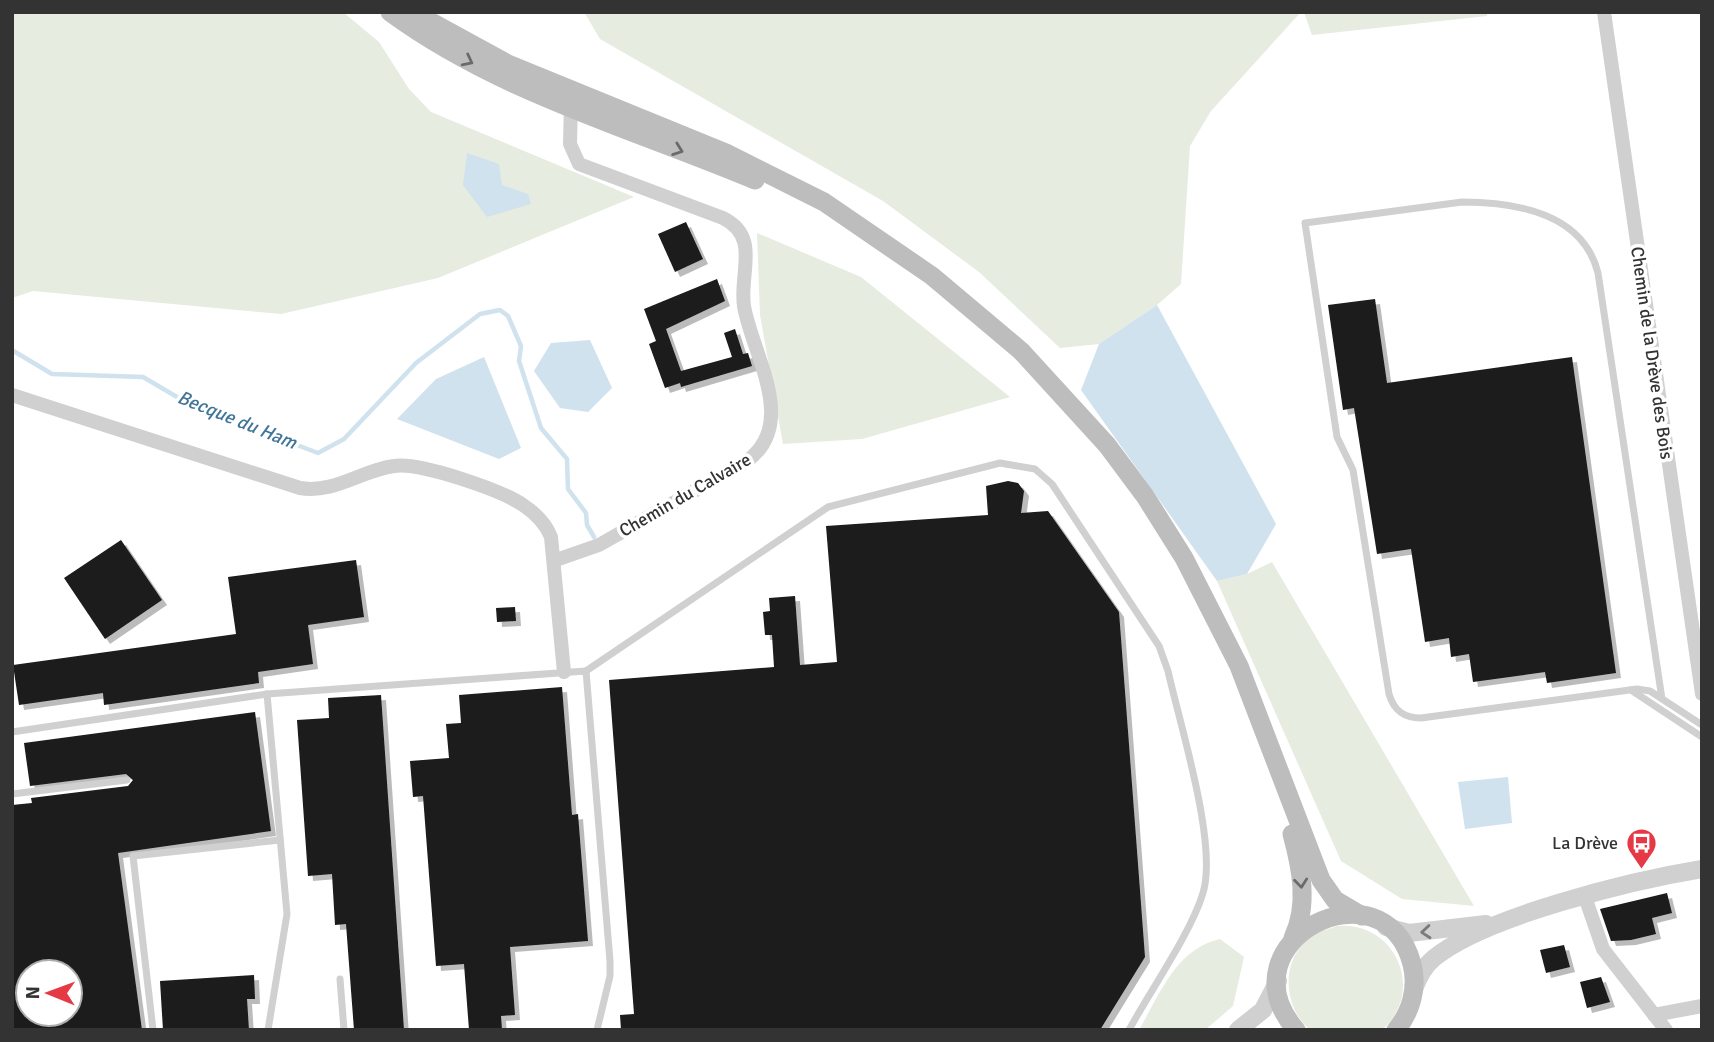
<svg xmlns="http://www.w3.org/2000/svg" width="1714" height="1042" viewBox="0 0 1714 1042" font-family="Signika,sans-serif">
	<defs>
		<filter id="shadow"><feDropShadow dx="5" dy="5" stdDeviation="0" flood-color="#0004"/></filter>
	</defs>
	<rect width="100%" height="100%" fill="#fff"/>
	<g fill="#e6ecdf">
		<path d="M 12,12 L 343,12 L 379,42 L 409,89 L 431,112 L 634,197 L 438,278 L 281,314 L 33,291 L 12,298 Z"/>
		<path d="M 584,12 L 1301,12 L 1211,111 L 1190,146 L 1181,284 L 1157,305 L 1099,344 L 1060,348 L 979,272 L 883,201 L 600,39 Z"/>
		<path d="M 1304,12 L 1487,12 L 1487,16 L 1312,35 Z"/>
		<path d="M 757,233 L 861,277 L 1010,397 L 862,439 L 783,444 L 760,315 Z"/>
		<path d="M 1272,562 L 1474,906 L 1402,899 L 1341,861 L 1217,581 L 1247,574 Z"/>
		<path d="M 1337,926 C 1396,921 1426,991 1382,1030 L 1310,1030 C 1281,1005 1280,954 1316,934 C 1322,930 1330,929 1337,926 Z"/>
		<path d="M 1220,939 L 1244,957 L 1233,1006 L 1205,1030 L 1139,1030 C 1160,994 1176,949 1220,939 Z"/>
	</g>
	<g fill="#cfe2ee">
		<path d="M 467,153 L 499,164 L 502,185 L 528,194 L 531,204 L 487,217 L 463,185 Z"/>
		<path d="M 1157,305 L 1276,524 L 1247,574 L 1217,581 L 1081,390 L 1099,344 Z"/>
		<path d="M 590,340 L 612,388 L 588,412 L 560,408 L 534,371 L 551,343 Z"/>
		<path d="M 484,357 L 521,448 L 499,459 L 397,419 L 436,379 Z"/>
		<path d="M 1508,777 L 1512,823 L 1465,829 L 1458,782 Z"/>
	</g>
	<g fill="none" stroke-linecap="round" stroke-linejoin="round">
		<path stroke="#cfe2ee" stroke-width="4.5" d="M 12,350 L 52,374 L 143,377 L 189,404 L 318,453 L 344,439 L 416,363 L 480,314 L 500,310 L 508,316 L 521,346 L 519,361 L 541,428 L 567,459 L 568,489 L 586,513 L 587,525 L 594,537"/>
	</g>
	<g fill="#1a1a1a" fill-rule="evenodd" filter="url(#shadow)">
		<path d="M 686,222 L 703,259 L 675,272 L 658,234 Z"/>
		<path d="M 717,279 L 725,301 L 666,329 L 681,371 L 732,357 L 724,333 L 735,329 L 743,354 L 748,353 L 752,366 L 681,387 L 680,383 L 665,388 L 649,344 L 656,341 L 644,309 Z"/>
		<path d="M 1375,299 L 1387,383 L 1572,357 L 1616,673 L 1547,683 L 1545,672 L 1473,682 L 1469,654 L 1451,657 L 1449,638 L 1425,642 L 1411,549 L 1377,554 L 1354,408 L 1343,410 L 1328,305 Z"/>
		<path d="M 1008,481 L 1018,483 L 1024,491 L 1021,513 L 1048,511 L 1119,612 L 1145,957 L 1100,1030 L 621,1030 L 620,1015 L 634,1014 L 609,680 L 774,667 L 772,635 L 765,635 L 763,612 L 770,611 L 769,598 L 795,596 L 800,665 L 837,662 L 826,526 L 988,515 L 986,486 Z"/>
		<path d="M 121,540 L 162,600 L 105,639 L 64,578 Z"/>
		<path d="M 356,560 L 364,617 L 308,625 L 313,664 L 258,672 L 259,683 L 104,705 L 103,693 L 19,705 L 13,665 L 236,634 L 228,577 Z"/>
		<path d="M 515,607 L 516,621 L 497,622 L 496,608 Z"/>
		<path d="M 562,687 L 572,815 L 578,814 L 588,941 L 510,947 L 515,1015 L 501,1016 L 502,1030 L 469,1030 L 464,964 L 436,966 L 423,796 L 413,797 L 410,761 L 449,758 L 446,724 L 461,723 L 459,695 Z"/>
		<path d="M 381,695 L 404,1030 L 354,1030 L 346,924 L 335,925 L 332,874 L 308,876 L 297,720 L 329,718 L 328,698 Z"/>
		<path d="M 255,712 L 271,831 L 118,853 L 142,1030 L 12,1030 L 12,805 L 32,803 L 31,798 L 128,786 L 133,780 L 126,774 L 30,786 L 24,743 ZM 28,972 L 70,972 L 70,1014 L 28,1014 Z"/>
		<path d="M 1667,893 L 1672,913 L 1652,918 L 1656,934 L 1631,940 L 1611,941 L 1600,909 Z"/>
		<path d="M 1564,945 L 1570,967 L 1546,973 L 1540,950 Z"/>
		<path d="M 254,975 L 255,999 L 247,999 L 249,1030 L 163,1030 L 160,981 Z"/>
		<path d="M 1601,977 L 1610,1002 L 1587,1008 L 1580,982 Z"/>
	</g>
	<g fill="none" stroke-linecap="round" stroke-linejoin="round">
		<g stroke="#d0d0d0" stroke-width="7">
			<path d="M 586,671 L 828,507 L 1000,463 L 1035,469 L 1052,484 L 1159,646 L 1168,671 C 1180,725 1218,844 1203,893 C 1191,933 1150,991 1129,1030"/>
			<path d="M 1631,690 L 1702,737"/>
			<path d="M 267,694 L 287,914 L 268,1030"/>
			<path d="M 1662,699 L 1598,273 C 1583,213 1515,202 1462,202 L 1305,223 L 1337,437 L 1353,470 L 1389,694 C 1394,711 1404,718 1421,718 L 1637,689 L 1650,691 L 1702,725"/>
			<path d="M 12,732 L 267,694 L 586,671 L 610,961 L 610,976 L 597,1030"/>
			<path d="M 12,794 L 127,780"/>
			<path d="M 340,979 L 344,1030"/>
			<path d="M 153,1030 L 133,856 L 280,840"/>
		</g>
		<g stroke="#d0d0d0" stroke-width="14">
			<path d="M 1604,12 L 1702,694"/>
			<path d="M 12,395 L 300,488 C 334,494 362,470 394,466 C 420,462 501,490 523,505 C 535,513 546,524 551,537 L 564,672"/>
			<path d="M 556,560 L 599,545 L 747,461 C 799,423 752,354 744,306 C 739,273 761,237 723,218 L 579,164 L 570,144 L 571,100"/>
			<path d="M 1585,897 L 1603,949 L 1666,1030"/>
			<path d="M 1654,1015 L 1702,1006"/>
		</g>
		<g stroke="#d0d0d0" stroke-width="18">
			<path d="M 1386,927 L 1409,933 L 1486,924"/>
			<path d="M 1414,989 C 1419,977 1424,966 1434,958 C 1485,916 1635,880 1702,869"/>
			<path d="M 1238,1030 L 1263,1010 L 1278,981"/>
		</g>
		<g stroke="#bdbdbd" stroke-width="19">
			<path d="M 390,12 C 499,92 631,128 755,180"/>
			<path d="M 413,12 L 508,64 L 726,153 L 824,202 L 932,276 L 1021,351 L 1107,445 L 1145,496 L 1184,558 L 1239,666 L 1321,880 L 1335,900 L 1362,916"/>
			<path d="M 1292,834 C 1301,867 1309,905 1293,938"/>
			<path d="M 1296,1030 C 1220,941 1384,858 1412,964 C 1418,988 1411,1012 1396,1030"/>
		</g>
	</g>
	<defs><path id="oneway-chevron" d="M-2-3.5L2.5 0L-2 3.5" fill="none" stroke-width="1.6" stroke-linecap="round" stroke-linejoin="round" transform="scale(1.75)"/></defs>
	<g stroke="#6a6a6a">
		<use href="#oneway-chevron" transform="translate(468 61) rotate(27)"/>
		<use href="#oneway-chevron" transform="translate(678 150) rotate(20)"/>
		<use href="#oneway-chevron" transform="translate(1301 883) rotate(84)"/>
	</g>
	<use stroke="#7a7a7a" href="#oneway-chevron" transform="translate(1426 932) rotate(175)"/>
	<defs>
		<symbol id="bus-pin" viewBox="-11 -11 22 30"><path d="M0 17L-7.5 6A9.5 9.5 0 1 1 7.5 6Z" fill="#e63946" stroke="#fff"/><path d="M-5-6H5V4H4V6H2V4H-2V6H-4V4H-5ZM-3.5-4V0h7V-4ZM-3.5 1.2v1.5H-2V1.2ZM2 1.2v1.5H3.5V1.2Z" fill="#fff"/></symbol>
	</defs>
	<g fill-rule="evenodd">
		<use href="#bus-pin" x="1624" y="826" width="35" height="47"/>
	</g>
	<g text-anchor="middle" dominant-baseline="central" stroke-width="7" stroke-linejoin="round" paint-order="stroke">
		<g font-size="18" fill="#333" stroke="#fff">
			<text transform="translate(1652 353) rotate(82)">Chemin de la Drève des Bois</text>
			<text transform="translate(685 495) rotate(-30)">Chemin du Calvaire</text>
		</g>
		<g font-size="18" fill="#333" stroke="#fff" text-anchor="end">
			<text x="1618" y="843">La Drève</text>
		</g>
		<g font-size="19" font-style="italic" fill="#3f7597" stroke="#fff">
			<text transform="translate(237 420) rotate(22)">Becque du Ham</text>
		</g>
	</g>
	<rect width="1714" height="1042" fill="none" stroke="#333333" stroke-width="28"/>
	<g transform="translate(49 993) rotate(271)"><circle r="33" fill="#ffffff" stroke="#adadad" stroke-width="2"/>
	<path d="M0-5L12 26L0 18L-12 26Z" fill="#e63946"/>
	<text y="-10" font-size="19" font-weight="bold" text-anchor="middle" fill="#333333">N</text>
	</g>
</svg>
